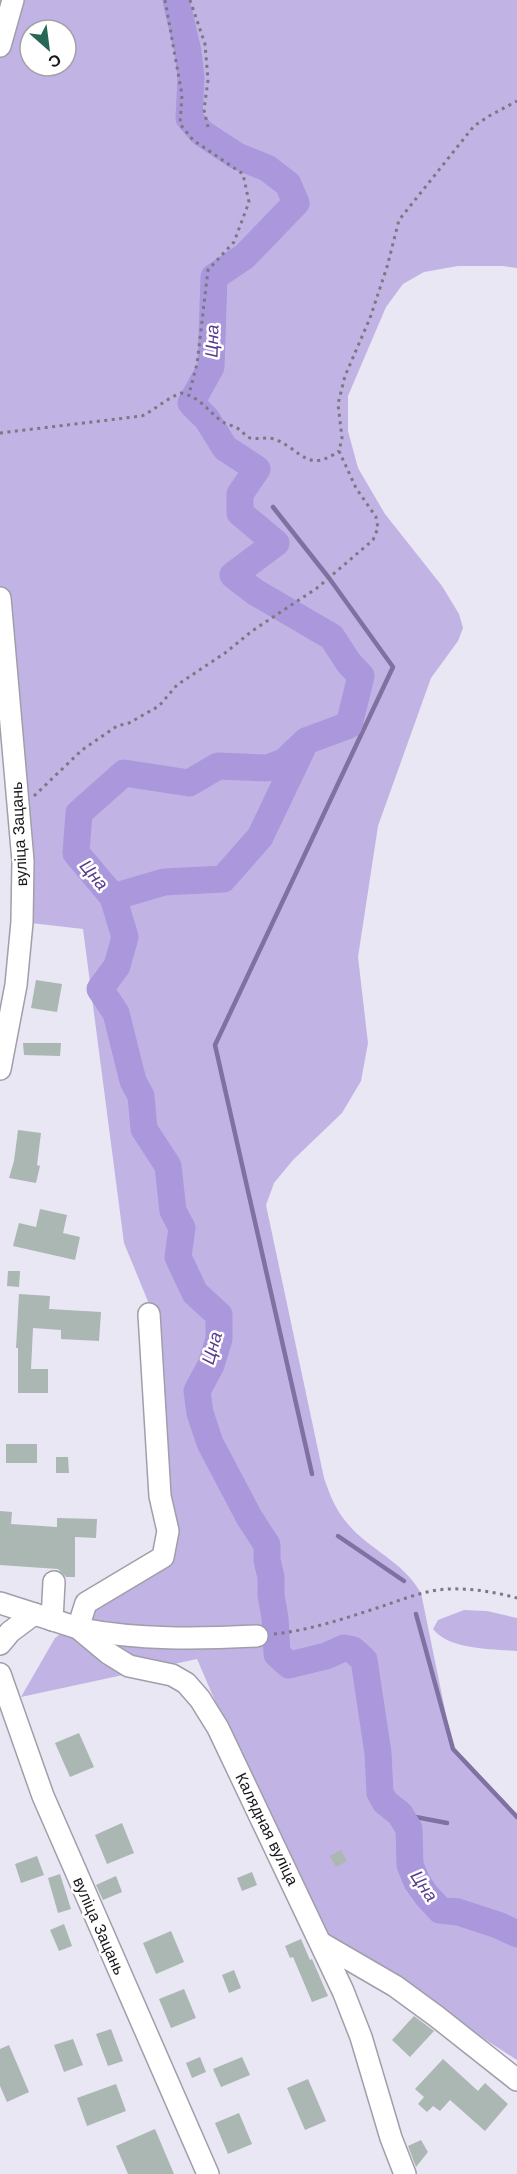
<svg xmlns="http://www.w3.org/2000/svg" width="517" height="2174" viewBox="0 0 517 2174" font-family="'DM Sans',sans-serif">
	<rect width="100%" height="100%" fill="#e9e7f3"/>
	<g fill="#c1b4e5" fill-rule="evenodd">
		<path d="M 0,0 L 517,0 L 517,268 L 503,266 L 458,266 L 424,272 L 403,284 L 386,307 L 348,396 L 348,431 L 358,468 L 385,514 L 442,586 L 459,614 L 463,628 L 458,641 L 431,678 L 378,826 L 358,957 L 368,1043 L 361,1081 L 342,1113 L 293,1160 L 274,1183 L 266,1205 L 324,1478 C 330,1495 335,1509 347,1523 C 369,1550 402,1560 421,1593 L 453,1749 L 517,1817 L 517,2060 L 331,1940 L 219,1710 L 197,1659 L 21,1697 L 55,1638 L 163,1557 L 154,1316 L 124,1243 L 83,929 L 22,922 L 0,598 ZM 30,30 L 66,30 L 66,66 L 30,66 Z"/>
		<path d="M 464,1610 L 487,1611 L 517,1618 L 517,1651 C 493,1649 449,1650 433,1629 L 438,1620 Z"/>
	</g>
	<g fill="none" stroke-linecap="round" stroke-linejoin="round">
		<g stroke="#7f71a2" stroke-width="4.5">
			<path d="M 273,507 L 329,578 L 393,667 L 215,1045 L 312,1474"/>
			<path d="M 338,1536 L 404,1581"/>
			<path d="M 416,1614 L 453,1749 L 517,1817"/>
			<path d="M 400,1814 L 447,1823"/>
		</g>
		<g stroke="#ab97dc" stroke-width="27">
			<path d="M 176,0 L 188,52 L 191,77 L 189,118 L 202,133 L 237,156 L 267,168 L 288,184 L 296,203 L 245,256 L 214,277 L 211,367 L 191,403 L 207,419 L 225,448 L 257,469 L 240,494 L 240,513 L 276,543 L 233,575 L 255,592 L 332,637 L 348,662 L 361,676 L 349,725 L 306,741 L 284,762 L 267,768 L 218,766 L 189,783 L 124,773 L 79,813 L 76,853 L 113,897 L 125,937 L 117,966 L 100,989 L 116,1013 L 133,1081 L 141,1096 L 144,1129 L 168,1166 L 173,1211 L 182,1228 L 178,1257 L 195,1293 L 219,1315 L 219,1339 L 211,1365 L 197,1391 L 200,1413 L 210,1443 L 249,1517 L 267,1545 L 267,1560 L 271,1577 L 271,1595 L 275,1618 L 277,1654 L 289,1665 L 326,1656 L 344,1648 L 353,1650 L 364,1660 L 378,1753 L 380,1793 L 385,1802 L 400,1814 L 409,1829 L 410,1865 L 417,1882 L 427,1896 L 440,1910 L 458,1912 L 498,1925 L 517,1934"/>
			<path d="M 113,897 L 164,882 L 223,879 L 260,837 L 302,749"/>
		</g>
	</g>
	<g fill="#aab7b2">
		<path d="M 36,980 L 62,984 L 57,1012 L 31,1008 Z"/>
		<path d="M 23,1043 L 61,1043 L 60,1056 L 24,1055 Z"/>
		<path d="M 18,1130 L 41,1133 L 37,1165 L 40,1166 L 36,1183 L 9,1178 L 14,1161 Z"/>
		<path d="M 40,1209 L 67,1215 L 63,1233 L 80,1237 L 75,1260 L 13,1246 L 19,1223 L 36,1227 Z"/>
		<path d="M 8,1271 L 20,1271 L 19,1287 L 7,1286 Z"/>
		<path d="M 19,1294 L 50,1296 L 49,1309 L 101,1312 L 99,1341 L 61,1339 L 61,1330 L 33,1328 L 31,1369 L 48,1369 L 48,1393 L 18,1393 L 18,1348 L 16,1348 Z"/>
		<rect x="6" y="1444" width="31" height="19"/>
		<path d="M 56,1457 L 68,1457 L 69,1473 L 56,1473 Z"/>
		<path d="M 0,1511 L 12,1512 L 11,1524 L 57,1527 L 57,1518 L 97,1519 L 96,1538 L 75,1537 L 75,1577 L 66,1577 L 58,1569 L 0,1565 Z"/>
		<path d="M 79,1733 L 94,1767 L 70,1777 L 55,1743 Z"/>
		<path d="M 122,1823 L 134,1853 L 107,1864 L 95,1835 Z"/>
		<path d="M 341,1850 L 347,1861 L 336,1867 L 330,1856 Z"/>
		<path d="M 37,1856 L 44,1875 L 21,1883 L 15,1864 Z"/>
		<path d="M 252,1872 L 257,1885 L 242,1891 L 237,1878 Z"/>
		<path d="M 60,1874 L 71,1909 L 58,1913 L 48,1878 Z"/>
		<path d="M 116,1876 L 122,1892 L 103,1900 L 96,1885 Z"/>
		<path d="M 64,1924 L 72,1946 L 59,1951 L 50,1930 Z"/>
		<path d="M 171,1931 L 184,1962 L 156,1974 L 143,1943 Z"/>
		<path d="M 301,1939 L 310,1960 L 312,1959 L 328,1996 L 312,2002 L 293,1957 L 290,1958 L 285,1946 Z"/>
		<path d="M 234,1970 L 241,1988 L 229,1993 L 222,1975 Z"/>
		<path d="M 184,1989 L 196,2018 L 171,2028 L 159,1999 Z"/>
		<path d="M 414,2016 L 434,2031 L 410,2057 L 392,2040 Z"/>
		<path d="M 111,2029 L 123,2061 L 108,2066 L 96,2034 Z"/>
		<path d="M 73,2039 L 83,2065 L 64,2072 L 54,2045 Z"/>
		<path d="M 9,2045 L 29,2092 L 7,2102 L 0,2086 L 0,2049 Z"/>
		<path d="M 200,2057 L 206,2072 L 192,2078 L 186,2063 Z"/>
		<path d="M 242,2057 L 250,2075 L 221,2087 L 213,2069 Z"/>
		<path d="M 443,2059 L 478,2091 L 485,2083 L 508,2104 L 485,2131 L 450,2100 L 440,2111 L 433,2106 L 427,2112 L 418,2104 L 424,2097 L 415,2089 Z"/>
		<path d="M 308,2079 L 326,2121 L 305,2130 L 287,2088 Z"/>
		<path d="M 116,2084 L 126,2111 L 87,2126 L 77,2098 Z"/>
		<path d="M 239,2113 L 252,2144 L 228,2154 L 215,2123 Z"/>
		<path d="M 155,2129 L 174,2174 L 128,2174 L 116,2146 Z"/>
		<path d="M 421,2140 L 428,2152 L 416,2167 L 408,2146 Z"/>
	</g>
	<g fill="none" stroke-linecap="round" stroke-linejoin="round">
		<defs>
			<g id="minor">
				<path d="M 0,46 L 13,0"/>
				<path d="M 0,598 L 23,861 L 22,922 L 16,985 L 0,1069"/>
				<path d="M 0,1603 L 78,1628 L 108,1653 L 129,1666 L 172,1675 L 186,1683 L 200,1699 L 218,1728 L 343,1991 L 361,2037 L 391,2138 L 405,2174"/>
				<path d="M 52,1620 L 54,1582"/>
				<path d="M 78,1628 L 86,1603 L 163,1557 L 168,1531 L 160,1496 L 149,1314"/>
				<path d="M 81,1629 C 140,1640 197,1639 257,1636"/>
				<path d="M 0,1644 L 10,1632 L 34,1614"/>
				<path d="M 0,1674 L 43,1796 L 208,2174"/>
				<path d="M 321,1943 L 395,1986 L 436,2016 L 517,2080"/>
			</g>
		</defs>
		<use href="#minor" stroke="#a19eaa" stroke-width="24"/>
		<g stroke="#7a7981" stroke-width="3" stroke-dasharray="3 4.5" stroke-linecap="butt">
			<path d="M 165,0 L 182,95 L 180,124 L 193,140 L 243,174 L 249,202 L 234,242 L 208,270 L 197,364 L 189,394"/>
			<path d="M 190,0 L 205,44 L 208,80 L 204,110 L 208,127"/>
			<path d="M 0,433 L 142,416 C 156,409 167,398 181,393 C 201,397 208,412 223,422 C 228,425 235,426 240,430 C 242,431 244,434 246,436 C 254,442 267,435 277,440 C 303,452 308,473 339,451"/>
			<path d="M 34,796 L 82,750 L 117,726 L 129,723 L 159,706 L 177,685 L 225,653 L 252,631 L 317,588 L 373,540 L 378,528 L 376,517 L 356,488 L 339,451 L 342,438 L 338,404 L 345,376 L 370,318 L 387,267 L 399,220 L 474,126 L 489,116 L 517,101"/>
			<path d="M 274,1634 C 312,1630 349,1617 386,1605 C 406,1598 427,1590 448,1589 C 471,1588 495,1592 517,1598"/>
		</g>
		<use href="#minor" stroke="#fff" stroke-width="21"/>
	</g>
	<g text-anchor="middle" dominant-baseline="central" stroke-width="5" stroke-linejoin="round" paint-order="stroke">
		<g font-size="16" fill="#18171b" stroke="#fff">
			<text transform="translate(19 834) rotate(-93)">вуліца Зацань</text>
			<text transform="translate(267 1829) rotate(64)">Калядная вуліца</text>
			<text transform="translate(99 1926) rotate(66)">вуліца Зацань</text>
		</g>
		<g font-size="18" font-style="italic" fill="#593c8e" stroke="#fff">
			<text transform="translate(212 341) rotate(-88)">Цна</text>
			<text transform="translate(94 875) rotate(50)">Цна</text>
			<text transform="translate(212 1348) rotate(-74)">Цна</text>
			<text transform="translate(424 1886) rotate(56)">Цна</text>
		</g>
	</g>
	<g transform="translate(48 48) rotate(152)"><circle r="28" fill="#ffffff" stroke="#a3a2a4" stroke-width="1.5"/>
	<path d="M0-4.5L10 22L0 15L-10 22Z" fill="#276756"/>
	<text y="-9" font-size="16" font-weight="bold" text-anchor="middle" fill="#18171b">С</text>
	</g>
</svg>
